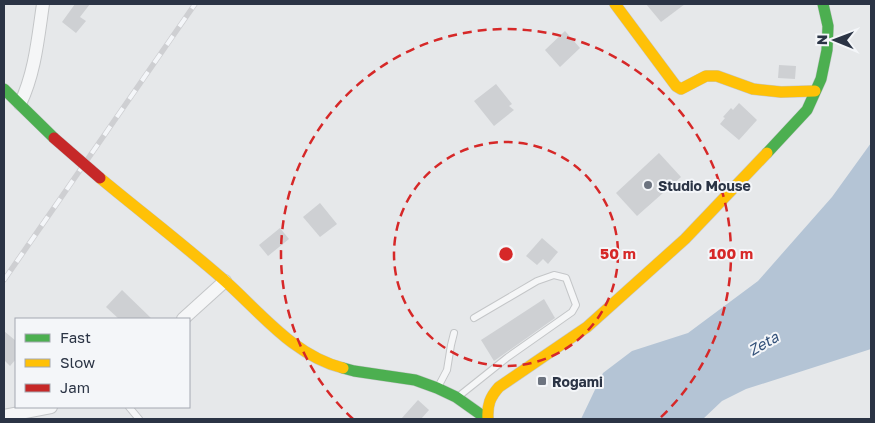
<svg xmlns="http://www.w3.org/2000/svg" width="875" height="423" viewBox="0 0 875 423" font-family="'Golos Text',sans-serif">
	<rect width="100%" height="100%" fill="#e6e8ea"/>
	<path fill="#b4c4d5" d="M 871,143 L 871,349 L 746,389 L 722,401 L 703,419 L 581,419 L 603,373 L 632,351 L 688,333 L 758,281 L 832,197 Z"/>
	<g fill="#ced0d3">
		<path d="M 75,4 L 90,4 L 80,17 L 86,21 L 76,33 L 62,22 Z"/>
		<path d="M 646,4 L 685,4 L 661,22 Z"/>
		<path d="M 565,31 L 580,48 L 560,67 L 545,50 Z"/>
		<path d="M 779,65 L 796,66 L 795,79 L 778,78 Z"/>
		<path d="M 496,84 L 512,104 L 509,106 L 514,110 L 494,126 L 474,101 Z"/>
		<path d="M 739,103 L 757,120 L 739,140 L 720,124 L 725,118 L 723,117 L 731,108 L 733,110 Z"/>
		<path d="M 659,153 L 681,177 L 637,216 L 616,193 Z"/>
		<path d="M 320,203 L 337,224 L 320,237 L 303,217 Z"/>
		<path d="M 280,228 L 289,239 L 268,256 L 259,245 Z"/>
		<path d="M 542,238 L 558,252 L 548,264 L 543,259 L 537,265 L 526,256 Z"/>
		<path d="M 122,290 L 152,319 L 119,319 L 106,307 Z"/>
		<path d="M 544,299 L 555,318 L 494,361 L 481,340 Z"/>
		<path d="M 4,331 L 16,341 L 16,359 L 10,366 L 4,360 Z"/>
		<path d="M 418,400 L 429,410 L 421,419 L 401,419 Z"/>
	</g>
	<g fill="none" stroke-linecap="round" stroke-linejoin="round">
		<defs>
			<g id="lane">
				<path d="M 438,387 L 447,370 L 451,345 L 454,333"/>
				<path d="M 459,396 L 508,357 L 572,312 L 576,305 L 566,278 L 554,275 L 537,281 L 474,318"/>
				<path d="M 129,407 L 139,419"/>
			</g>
			<g id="street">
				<path d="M 20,104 C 35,73 38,38 43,4"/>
				<path d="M 183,319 L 225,281"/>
				<path d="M 4,416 L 51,407"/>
			</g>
			<g id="fast">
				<path d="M 4,89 L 54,138"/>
				<path d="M 767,153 L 807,110 L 821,79 L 827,50 L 828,26 L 823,4"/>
				<path d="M 343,368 L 354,371 L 415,380 L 437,388 L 456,397 L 487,419"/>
			</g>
			<g id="slow">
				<path d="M 615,4 L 676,86 L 681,89 L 706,76 L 717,76 L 753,89 L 781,92 L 815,91"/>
				<path d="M 100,178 C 141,212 184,245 224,280 C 261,313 294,356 343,368"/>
				<path d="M 488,419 C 487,405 490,397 499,387 L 587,327 L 685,239 L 767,153"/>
			</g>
		</defs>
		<use href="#lane" stroke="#c4c6c8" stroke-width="8"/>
		<use href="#street" stroke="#c4c6c8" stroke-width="14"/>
		<use href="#fast" stroke="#c4c6c8" stroke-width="12"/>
		<use href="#slow" stroke="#c4c6c8" stroke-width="12"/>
		<use href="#lane" stroke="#f5f6f7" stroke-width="6"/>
		<use href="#street" stroke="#f5f6f7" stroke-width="12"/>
		<use href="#fast" stroke="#4caf50" stroke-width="11"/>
		<use href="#slow" stroke="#ffc107" stroke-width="11"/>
		<defs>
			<path id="rail" d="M 4,280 L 195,4"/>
		</defs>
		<use href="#rail" stroke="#cecfd2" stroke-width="5.5"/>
		<use href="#rail" stroke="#f4f6f9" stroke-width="4" stroke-dasharray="11" stroke-linecap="butt"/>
		<defs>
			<path id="jam-bridge" d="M 54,138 L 100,178"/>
		</defs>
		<use href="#jam-bridge" stroke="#c4c6c8" stroke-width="12" stroke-linecap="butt"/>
		<use href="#jam-bridge" stroke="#c62828" stroke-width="11"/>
	</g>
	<g fill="none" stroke="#d62828" stroke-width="2.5" stroke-dasharray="9 6">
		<circle cx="506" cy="254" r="112"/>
		<path d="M353 419A225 225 0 1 1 659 419"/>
	</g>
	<g fill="#6c737f" stroke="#f4f6f9" stroke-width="2">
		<circle cx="648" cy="185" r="5"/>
		<rect x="537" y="376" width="10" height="10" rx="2.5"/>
	</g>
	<g text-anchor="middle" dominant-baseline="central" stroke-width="4" stroke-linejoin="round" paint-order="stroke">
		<g font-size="14" font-weight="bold" fill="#2b3445" stroke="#f4f6f9" text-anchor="start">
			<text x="658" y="185">Studio Mouse</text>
			<text x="552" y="381">Rogami</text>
		</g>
		<g font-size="15" font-style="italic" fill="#34527a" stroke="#f4f6f9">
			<text transform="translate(763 343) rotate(-30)">Zeta</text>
		</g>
	</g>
	<circle cx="506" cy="254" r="8" fill="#d62828" stroke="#f4f6f9" stroke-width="2.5"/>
	<g font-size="15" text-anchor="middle" font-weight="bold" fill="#d62828" stroke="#f4f6f9" stroke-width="4" stroke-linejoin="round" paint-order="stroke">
		<text x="618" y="259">50 m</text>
		<text x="731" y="259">100 m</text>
	</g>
	<rect width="875" height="423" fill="none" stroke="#2b3445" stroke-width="10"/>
	<rect x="15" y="318" width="175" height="90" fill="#f4f6f9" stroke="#a4a8b1"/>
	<rect x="25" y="334" width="25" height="8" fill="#4caf50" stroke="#a4a8b1"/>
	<text x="60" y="343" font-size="15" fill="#2b3445">Fast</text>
	<rect x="25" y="359" width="25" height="8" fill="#ffc107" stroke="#a4a8b1"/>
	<text x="60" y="368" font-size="15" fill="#2b3445">Slow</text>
	<rect x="25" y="384" width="25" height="8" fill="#c62828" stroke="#a4a8b1"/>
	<text x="60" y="393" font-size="15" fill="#2b3445">Jam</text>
	<g transform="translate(835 40) rotate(271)" stroke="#f4f6f9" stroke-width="4" paint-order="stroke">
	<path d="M0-4L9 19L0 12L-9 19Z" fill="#2b3445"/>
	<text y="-8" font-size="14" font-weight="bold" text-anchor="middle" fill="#2b3445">N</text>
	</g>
</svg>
